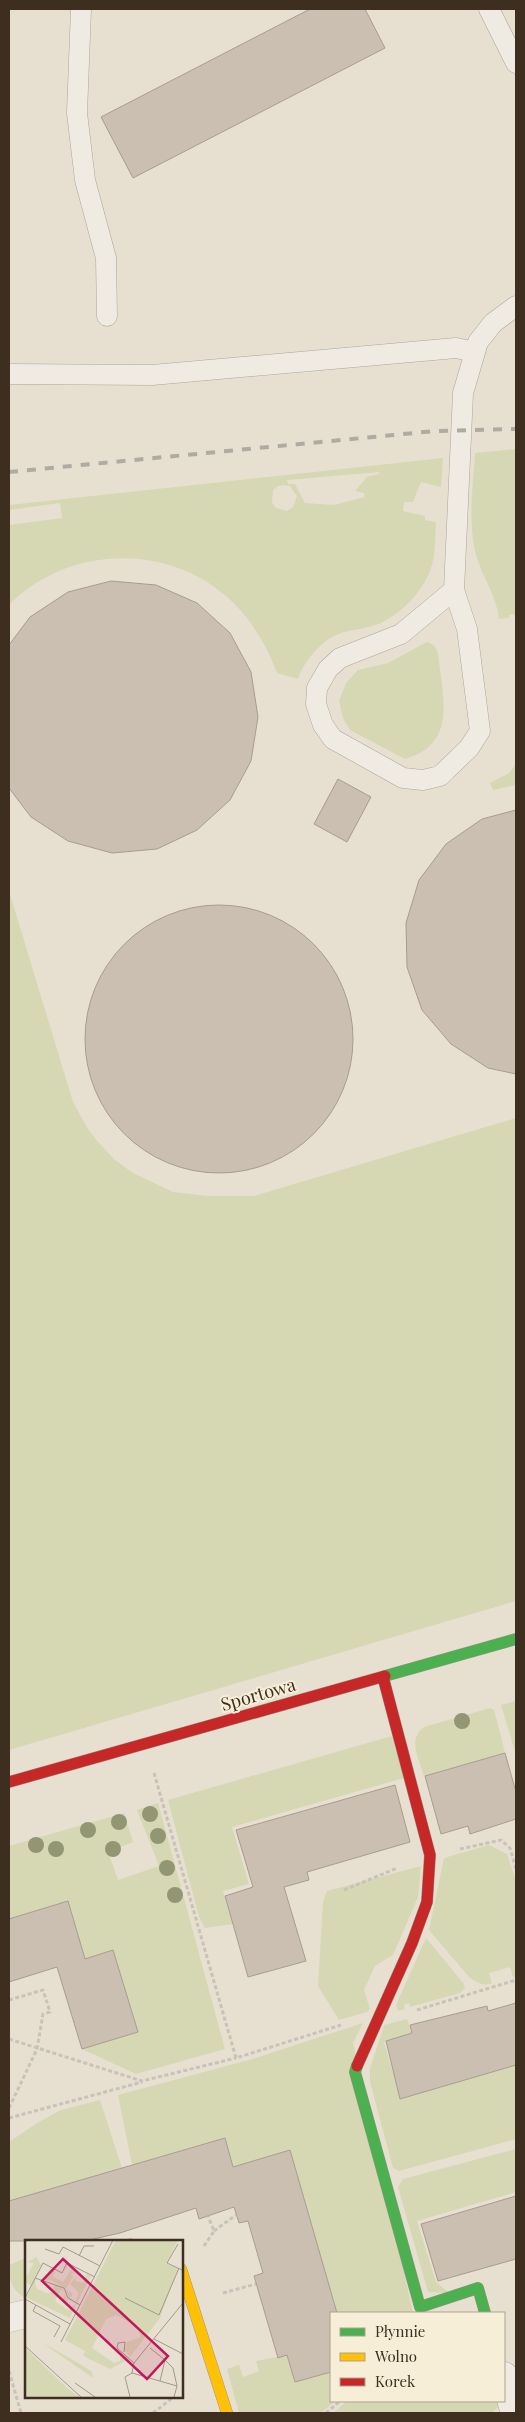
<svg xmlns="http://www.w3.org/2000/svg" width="525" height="2422" viewBox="0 0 525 2422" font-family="'Playfair Display',serif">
	<rect width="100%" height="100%" fill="#e7e0d1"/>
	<g fill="#d6d7b3" fill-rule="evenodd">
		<path d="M 516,449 L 516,614 L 509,615 L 509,618 L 499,619 C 497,597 483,578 477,558 C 467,524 473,487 475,453 Z"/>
		<path d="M 443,458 L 441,487 L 421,482 L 413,502 L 404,502 L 403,511 L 425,516 L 425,520 L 436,522 C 435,538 436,556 430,571 C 421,593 403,612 381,623 C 369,628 357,629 344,632 C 323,638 305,659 298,679 L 277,673 C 266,644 251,618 227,597 C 166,542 66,546 9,605 L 9,525 L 62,518 L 60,503 L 9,510 L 9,505 ZM 380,472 L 379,474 L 367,477 L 355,491 L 364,493 L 365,497 L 334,505 L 305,503 L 295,484 L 288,484 L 287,480 ZM 284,485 L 290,486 L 297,496 L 293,507 L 287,511 L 276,508 L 272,503 L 273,490 L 278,486 Z"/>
		<path d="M 427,642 L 434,645 L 438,653 C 442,695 459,744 405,759 L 350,730 L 343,718 L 339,701 L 346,683 L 358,670 L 388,663 Z"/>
		<path d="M 516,764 L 516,785 L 493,790 L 490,783 L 509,773 Z"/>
		<path d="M 9,891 L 73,1102 L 88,1129 L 99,1143 L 115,1160 L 133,1173 L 173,1192 L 208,1196 L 254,1196 L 516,1118 L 516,1601 L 9,1750 Z"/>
		<path d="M 516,1701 L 516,1755 L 501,1705 Z"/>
		<path d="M 490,1708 L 494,1710 L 505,1753 L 424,1776 C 419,1758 407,1740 424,1727 Z"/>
		<path d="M 392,1736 L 404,1778 L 232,1827 L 249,1884 L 223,1891 L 233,1924 L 205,1928 L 199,1917 L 168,1800 Z"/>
		<path d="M 158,1803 L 225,2049 L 136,2074 L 82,2049 L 138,2032 L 113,1951 L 85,1959 L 68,1901 L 9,1919 L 9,1846 L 124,1813 L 133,1842 L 108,1852 L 118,1880 L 159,1866 L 137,1810 Z"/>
		<path d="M 489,1845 L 507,1854 L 516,1881 L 516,1976 L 513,1977 L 510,1967 L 489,1973 L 492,1983 C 483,1987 476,1982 469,1977 L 429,1930 L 444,1858 Z"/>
		<path d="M 421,1866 L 418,1897 L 393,1955 L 375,1966 L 364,1990 L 370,2009 L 367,2012 L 339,2020 L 318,1986 L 323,1902 L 327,1891 Z"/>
		<path d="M 426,1938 L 464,1984 L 465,1988 L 460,1993 L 410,2007 L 409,2003 L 404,2005 L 405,2009 L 398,2011 L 396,2005 Z"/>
		<path d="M 407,2019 L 412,2033 L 384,2042 L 401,2099 L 516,2065 L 516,2139 L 399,2171 L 393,2168 L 370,2082 L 370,2069 L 384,2025 Z"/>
		<path d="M 363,2023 L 353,2043 L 413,2313 L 337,2313 L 290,2151 L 233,2167 L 224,2138 L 132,2165 L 118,2095 L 249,2060 Z"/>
		<path d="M 100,2100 L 122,2168 L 9,2201 L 9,2142 L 37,2123 L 61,2110 Z"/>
		<path d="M 516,2149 L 516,2192 L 417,2221 L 436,2282 L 449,2293 L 428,2292 L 398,2187 L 403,2179 Z"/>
		<path d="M 26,2258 L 26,2298 C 12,2292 9,2279 9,2265 Z"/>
		<path d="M 287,2355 L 295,2382 L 331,2372 L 331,2401 L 335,2401 L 321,2413 L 239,2413 L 227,2369 L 239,2365 L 243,2377 L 259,2371 L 256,2361 Z"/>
		<path d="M 347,2401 L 498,2401 L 498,2407 L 492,2413 L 333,2413 Z"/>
	</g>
	<g fill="#cbbfb2" stroke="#a89c90">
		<path d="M 310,9 L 365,9 L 385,48 L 133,178 L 101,117 Z"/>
		<path d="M 111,581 L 156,585 L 197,603 L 230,633 L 251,672 L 258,717 L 251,761 L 230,800 L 197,830 L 157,849 L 112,853 L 68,841 L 31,817 L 9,788 L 9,645 L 30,617 L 68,592 Z"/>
		<path d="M 338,779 L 371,797 L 347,842 L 314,824 Z"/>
		<path d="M 516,810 L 516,1074 L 488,1068 L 451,1044 L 422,1010 L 407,967 L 406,923 L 419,880 L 446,844 L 482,819 Z"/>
		<circle cx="219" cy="1039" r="134"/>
		<path d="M 505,1753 L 516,1792 L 516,1819 L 470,1834 L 468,1826 L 441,1834 L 425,1776 Z"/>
		<path d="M 395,1785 L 410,1842 L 307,1872 L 309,1880 L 284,1887 L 306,1961 L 248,1977 L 225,1896 L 253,1887 L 236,1830 Z"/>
		<path d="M 68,1901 L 85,1959 L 113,1950 L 138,2032 L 82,2049 L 57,1967 L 9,1982 L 9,1919 Z"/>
		<path d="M 516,2003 L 516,2065 L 400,2099 L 386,2041 L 412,2033 L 410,2025 L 487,2006 L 488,2011 Z"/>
		<path d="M 225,2138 L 233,2167 L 290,2150 L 337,2313 L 331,2313 L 331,2372 L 295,2382 L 287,2355 L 278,2358 L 254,2276 L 263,2273 L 248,2221 L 239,2223 L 234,2207 L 199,2219 L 196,2208 L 120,2233 L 85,2241 L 9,2241 L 9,2201 Z"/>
		<path d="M 516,2196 L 516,2259 L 438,2281 L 421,2224 Z"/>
	</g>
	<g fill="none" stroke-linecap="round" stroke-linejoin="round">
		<defs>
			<g id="lane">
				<path d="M 81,9 L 77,113 L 85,180 L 106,258 L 107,316"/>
				<path d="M 489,9 L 516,63"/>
				<path d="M 9,374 L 152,375 L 456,348 L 475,352"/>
				<path d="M 454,590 L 401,634 L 340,658 L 328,669 L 317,688 L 316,704 L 323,725 L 333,739 L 403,778 L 423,780 L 440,776 L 469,748 L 480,731 L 467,629 L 454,590 L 463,393 L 478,342 L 493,323 L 516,306"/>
			</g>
			<g id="street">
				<path d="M 9,2318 L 26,2314"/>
				<path d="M 504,2376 L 515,2413"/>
			</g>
			<g id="fast">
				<path d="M 385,1676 L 516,1639"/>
				<path d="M 357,2066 L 355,2072 L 420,2307 L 478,2288 L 485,2313"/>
			</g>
			<path id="slow" d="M 181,2269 L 227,2413"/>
			<g id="jam">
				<path d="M 9,1782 L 385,1676"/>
				<path d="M 357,2066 L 412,1943 L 427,1902 L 430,1855 L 383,1677"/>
			</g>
		</defs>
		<use href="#lane" stroke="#ada599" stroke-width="21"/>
		<use href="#street" stroke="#ada599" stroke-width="29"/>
		<use href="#fast" stroke="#9c958a" stroke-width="12"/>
		<use href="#slow" stroke="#9c958a" stroke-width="12"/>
		<use href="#jam" stroke="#9c958a" stroke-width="12"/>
		<g stroke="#c8c2b9" stroke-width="3" stroke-dasharray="4 2.5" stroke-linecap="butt">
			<path d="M 154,1773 L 236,2058 L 341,2025"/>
			<path d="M 460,1849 L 501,1840 L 510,1848 L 516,1869"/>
			<path d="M 344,1890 L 397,1868"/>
			<path d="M 9,2000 L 43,1990 L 50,2012 L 43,2014 L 37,2049 L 9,2108"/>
			<path d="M 417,2010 L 516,1980"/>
			<path d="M 9,2039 L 142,2081 L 236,2058"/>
			<path d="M 9,2118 L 142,2082"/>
			<path d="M 214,2231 L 236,2215"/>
			<path d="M 130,2238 L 131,2241"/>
			<path d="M 204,2246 L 214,2231 L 208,2216"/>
			<path d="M 223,2293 L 256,2284"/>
			<path d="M 9,2371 L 21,2413"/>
			<path d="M 153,2413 L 175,2396"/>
			<path d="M 326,2413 L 340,2401"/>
		</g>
		<use href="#lane" stroke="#efebe3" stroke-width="20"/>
		<use href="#street" stroke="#efebe3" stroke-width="28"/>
		<use href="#fast" stroke="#4caf50" stroke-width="11"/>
		<use href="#slow" stroke="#ffc107" stroke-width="11"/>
		<use href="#jam" stroke="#c62828" stroke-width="11"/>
		<path stroke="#afaaa2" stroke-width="4" stroke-dasharray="9 9" stroke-linecap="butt" d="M 9,472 L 435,431 L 516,429"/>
	</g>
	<g fill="#929673">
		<circle cx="462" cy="1721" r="8"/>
		<circle cx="150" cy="1814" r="8"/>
		<circle cx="119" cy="1822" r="8"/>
		<circle cx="88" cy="1830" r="8"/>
		<circle cx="158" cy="1836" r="8"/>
		<circle cx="36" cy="1845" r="8"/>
		<circle cx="56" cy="1849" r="8"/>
		<circle cx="113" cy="1849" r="8"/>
		<circle cx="167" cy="1868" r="8"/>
		<circle cx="175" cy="1895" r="8"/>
	</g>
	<g text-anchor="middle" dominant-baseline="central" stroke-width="4" stroke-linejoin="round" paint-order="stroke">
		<g font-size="18" fill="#3d2e20" stroke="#f7eed8">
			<text transform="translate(258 1694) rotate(-16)">Sportowa</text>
		</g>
	</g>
	<g transform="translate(25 2240)">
		<rect width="158" height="158" fill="#e7e0d1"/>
		<path d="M 91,0 L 153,0 L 141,24 L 153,28 L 135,78 L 105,117 L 100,111 L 101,102 L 115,98 L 114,87 L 91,75 L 81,79 L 67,108 L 89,123 L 95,121 L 96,113 L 104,119 L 85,129 L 62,118 L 58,115 L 60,111 L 40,100 ZM 11,17 L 16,25 L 6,45 L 2,43 L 0,46 L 0,39 L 9,23 L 3,22 ZM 48,27 L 50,32 L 45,35 L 48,37 L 41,49 L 48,54 L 45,59 L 39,47 L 25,40 L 19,41 L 25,28 L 30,32 L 27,36 L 38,42 ZM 62,34 L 66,36 L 59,49 L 57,46 L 59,49 L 52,63 L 50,62 L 54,53 L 45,44 L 51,37 L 50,41 L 58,43 ZM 10,39 L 11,48 L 21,53 L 26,53 L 30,45 L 38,49 L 43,63 L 37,61 L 40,53 L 36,49 L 30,61 L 43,70 L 51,64 L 45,78 L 2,58 ZM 16,102 L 55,124 L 67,132 L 68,138 ZM 0,108 L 42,148 L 54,157 L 0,157 Z" fill="#d6d7b3"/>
		<path fill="none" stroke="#a3998a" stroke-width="1" d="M 153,4 L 142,23 L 157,30M 20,9 L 34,14 L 38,7 L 75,26M 54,16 L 59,6 L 69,6M 10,38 L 39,48 L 43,58 L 55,65M 0,58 L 18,23 L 37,33 L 42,23 L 70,37M 100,58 L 134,75 L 154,28M 0,59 L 45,84M 11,65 L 8,71 L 35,86 L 29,97M 129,99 L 158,114M 36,102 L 88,0M 0,106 L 56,157M 125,108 L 140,120 L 135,141M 99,112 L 100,102 L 93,103 L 92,108 L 109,123 L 107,133M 140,120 L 148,128 L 152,146M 109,123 L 158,63M 50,143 L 70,157M 105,157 L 100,137 L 107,133 L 152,146 L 149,157"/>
		<path fill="#c2185b" fill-opacity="0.15" stroke="#c2185b" stroke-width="2.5" d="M 38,19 L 143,116 L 122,139 L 17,41 Z"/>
		<rect width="158" height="158" fill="none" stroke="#3d2e20" stroke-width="2.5"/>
	</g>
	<rect width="525" height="2422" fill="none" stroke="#3d2e20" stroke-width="20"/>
	<rect x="330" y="2312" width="175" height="90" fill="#f7eed8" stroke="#ada18e"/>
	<rect x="340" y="2328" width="25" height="8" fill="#4caf50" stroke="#ada18e"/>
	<text x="375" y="2337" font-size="15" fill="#3d2e20">Płynnie</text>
	<rect x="340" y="2353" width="25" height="8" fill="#ffc107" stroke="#ada18e"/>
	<text x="375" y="2362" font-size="15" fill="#3d2e20">Wolno</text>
	<rect x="340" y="2378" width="25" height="8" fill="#c62828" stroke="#ada18e"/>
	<text x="375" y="2387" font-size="15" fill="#3d2e20">Korek</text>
</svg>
